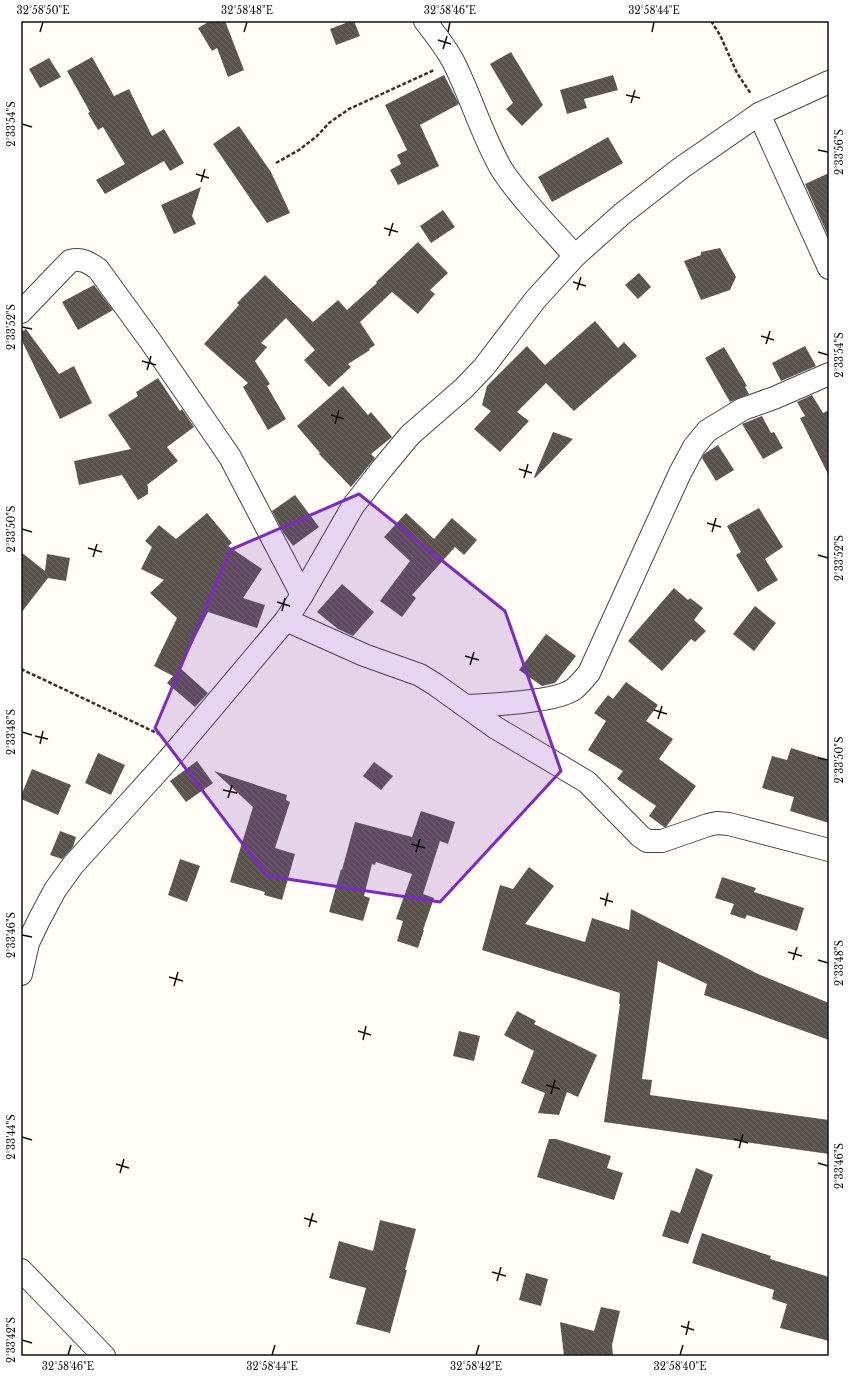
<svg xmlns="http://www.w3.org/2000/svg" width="850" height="1377" viewBox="0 0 850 1377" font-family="'Libre Baskerville',serif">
	<defs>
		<pattern id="building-back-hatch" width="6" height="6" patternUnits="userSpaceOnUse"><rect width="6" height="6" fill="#5a524d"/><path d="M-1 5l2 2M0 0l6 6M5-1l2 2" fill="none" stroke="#6d6662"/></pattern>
	</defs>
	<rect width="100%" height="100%" fill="#fffdf5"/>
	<g fill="url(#building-back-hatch)">
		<path d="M 210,21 L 225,21 L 244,70 L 228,77 L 217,48 L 212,51 L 198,28 Z"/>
		<path d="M 351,21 L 354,21 L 360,36 L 336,45 L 330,29 Z"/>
		<path d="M 511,52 L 543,105 L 522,126 L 506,109 L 513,103 L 490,64 Z"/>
		<path d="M 92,57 L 114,96 L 129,89 L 152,136 L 164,129 L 184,163 L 170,171 L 164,161 L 105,194 L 96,180 L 125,164 L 103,127 L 98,130 L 88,113 L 90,112 L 67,71 Z"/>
		<path d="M 49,58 L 61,77 L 40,88 L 29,69 Z"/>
		<path d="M 444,75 L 459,104 L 420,125 L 439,166 L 398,185 L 390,170 L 401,164 L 397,155 L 407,150 L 385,105 Z"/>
		<path d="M 613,75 L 618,90 L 584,99 L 587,108 L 567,114 L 560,90 Z"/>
		<path d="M 239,126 L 271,172 L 290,213 L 267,223 L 213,144 Z"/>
		<path d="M 608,137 L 623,163 L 552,202 L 538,177 Z"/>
		<path d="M 829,173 L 829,238 L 805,184 Z"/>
		<path d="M 201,187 L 192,216 L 196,224 L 174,234 L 161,205 Z"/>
		<path d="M 443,210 L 455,227 L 431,243 L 420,226 Z"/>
		<path d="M 418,242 L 448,273 L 430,290 L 435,294 L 418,314 L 392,292 L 360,322 L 375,345 L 369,349 L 370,350 L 348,364 L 351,367 L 329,387 L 304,360 L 315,350 L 286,318 L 261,343 L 267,347 L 255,361 L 270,384 L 267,386 L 286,419 L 268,430 L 243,387 L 248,383 L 204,344 L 239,305 L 237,303 L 265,275 L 313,322 L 338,300 L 347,310 L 377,283 L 376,282 Z"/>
		<path d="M 720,248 L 736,277 L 730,290 L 701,300 L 684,261 L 701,255 L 701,252 Z"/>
		<path d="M 639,273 L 651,287 L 638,299 L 625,285 Z"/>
		<path d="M 94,285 L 113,310 L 78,330 L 62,302 Z"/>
		<path d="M 595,321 L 618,348 L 624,342 L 637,356 L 574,411 L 546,383 L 517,412 L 529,421 L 500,452 L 474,429 L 491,411 L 482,405 L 487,386 L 527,346 L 545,365 Z"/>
		<path d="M 26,329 L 59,374 L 74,366 L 92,403 L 60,419 L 21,339 L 21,332 Z"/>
		<path d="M 805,346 L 816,366 L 781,381 L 772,363 Z"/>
		<path d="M 724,347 L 747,386 L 745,387 L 749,394 L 730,402 L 705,358 Z"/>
		<path d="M 158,378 L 180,411 L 182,409 L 194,427 L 167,447 L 178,461 L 147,485 L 148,487 L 148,494 L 138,500 L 122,475 L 79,485 L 74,461 L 131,449 L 108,415 L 138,396 L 136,392 Z"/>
		<path d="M 343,386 L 368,415 L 371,412 L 392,437 L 371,454 L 375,458 L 351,487 L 319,454 L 320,453 L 297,426 Z"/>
		<path d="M 812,395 L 823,413 L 829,410 L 829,476 L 800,418 L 805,416 L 797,402 Z"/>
		<path d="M 762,416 L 771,433 L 774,432 L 783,448 L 763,459 L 742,424 Z"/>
		<path d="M 553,432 L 573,439 L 535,478 L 534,477 Z"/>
		<path d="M 718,445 L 734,470 L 716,481 L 702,458 L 704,454 Z"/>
		<path d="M 295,495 L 319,527 L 293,546 L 283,532 L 272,511 Z"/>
		<path d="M 759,508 L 783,547 L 765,559 L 778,580 L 758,592 L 736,555 L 741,552 L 727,526 Z"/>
		<path d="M 207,513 L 232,543 L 228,546 L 262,569 L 243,598 L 265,605 L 257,628 L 208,612 L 180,668 L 208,693 L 195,707 L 167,683 L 173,676 L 154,666 L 177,618 L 150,593 L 164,580 L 141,569 L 152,547 L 145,541 L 159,525 L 176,539 Z"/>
		<path d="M 406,513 L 434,539 L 452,518 L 477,540 L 464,555 L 455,547 L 412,595 L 416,598 L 402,617 L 380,601 L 410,561 L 384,537 Z"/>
		<path d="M 21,552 L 45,571 L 47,554 L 70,558 L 66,581 L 48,578 L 21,613 Z"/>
		<path d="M 342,584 L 374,612 L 353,636 L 338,629 L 317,612 Z"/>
		<path d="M 674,588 L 688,600 L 690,598 L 703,608 L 694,620 L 706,631 L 695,642 L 691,639 L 662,671 L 628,641 Z"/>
		<path d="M 755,606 L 776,623 L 754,651 L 733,634 Z"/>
		<path d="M 546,634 L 576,656 L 555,683 L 542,686 L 519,670 Z"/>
		<path d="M 626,682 L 658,705 L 646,721 L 673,739 L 659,759 L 696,786 L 666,827 L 664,827 L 649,816 L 656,806 L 617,779 L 623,771 L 588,750 L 606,721 L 594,713 L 608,695 L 613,699 Z"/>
		<path d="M 791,748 L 829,760 L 829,823 L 790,811 L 794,797 L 762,788 L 772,756 L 787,760 Z"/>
		<path d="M 98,753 L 125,765 L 111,795 L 85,783 Z"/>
		<path d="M 197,761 L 213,783 L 186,802 L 170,781 Z"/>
		<path d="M 374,762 L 393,776 L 381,790 L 363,776 Z"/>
		<path d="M 32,769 L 71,785 L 58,815 L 21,799 L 21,796 Z"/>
		<path d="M 214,771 L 287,795 L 286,800 L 290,802 L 275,848 L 295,854 L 282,900 L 264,895 L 265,892 L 230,882 L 253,807 Z"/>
		<path d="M 421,811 L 455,822 L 448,844 L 440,841 L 423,894 L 434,898 L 423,930 L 424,930 L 418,948 L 397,941 L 403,921 L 396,919 L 412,874 L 376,862 L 375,865 L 372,864 L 364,896 L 370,898 L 363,921 L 329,912 L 341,869 L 342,870 L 355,822 L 412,837 Z"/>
		<path d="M 60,831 L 76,837 L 73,847 L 62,859 L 50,855 Z"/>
		<path d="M 180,859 L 200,866 L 187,902 L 168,895 Z"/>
		<path d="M 529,867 L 554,886 L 525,924 L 585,942 L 592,918 L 629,930 L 631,909 L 758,974 L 829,1003 L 829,1040 L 704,995 L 707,984 L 658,961 L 642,1079 L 652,1080 L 650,1095 L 829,1120 L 829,1154 L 604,1122 L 620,1004 L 619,1004 L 620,993 L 482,950 L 500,885 L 513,889 Z"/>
		<path d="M 722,877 L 756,888 L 754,892 L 804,908 L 797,931 L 747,915 L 745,919 L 730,914 L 734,904 L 715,898 Z"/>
		<path d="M 517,1011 L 536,1021 L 534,1024 L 597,1055 L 578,1097 L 567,1092 L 559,1115 L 538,1113 L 545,1093 L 521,1083 L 534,1051 L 504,1035 Z"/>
		<path d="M 459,1031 L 480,1036 L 474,1061 L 453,1056 Z"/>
		<path d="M 549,1139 L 556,1139 L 611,1156 L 607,1168 L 623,1173 L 614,1200 L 537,1177 Z"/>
		<path d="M 696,1168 L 713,1175 L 688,1244 L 662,1236 L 671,1210 L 680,1213 Z"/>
		<path d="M 380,1220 L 416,1229 L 405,1270 L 407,1270 L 390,1333 L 356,1324 L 366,1288 L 329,1278 L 339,1241 L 373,1251 Z"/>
		<path d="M 702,1233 L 771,1256 L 770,1259 L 829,1277 L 829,1341 L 780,1328 L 787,1304 L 772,1299 L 774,1290 L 692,1263 Z"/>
		<path d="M 526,1273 L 548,1279 L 541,1306 L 519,1300 Z"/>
		<path d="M 601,1307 L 620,1311 L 612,1345 L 613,1356 L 564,1356 L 560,1322 L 594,1331 Z"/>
	</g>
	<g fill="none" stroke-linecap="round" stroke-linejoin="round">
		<defs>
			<g id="minor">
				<path d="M 425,21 C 435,34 445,46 453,61 C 471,96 482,136 502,170 C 521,199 552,230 575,256"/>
				<path d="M 759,114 L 829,268"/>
				<path d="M 21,312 L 70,261 C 82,258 88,262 98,269 L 151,342 L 230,457 L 302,595"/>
				<path d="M 286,620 L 364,655 L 420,675 L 436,685 L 496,728 L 587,782 L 640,836 L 647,841 L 662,841 L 708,825 L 717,823 L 729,824 L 829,850"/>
				<path d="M 465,706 C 488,705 557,702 574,689 C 579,685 584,679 589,673 L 680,473 L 694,447 L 707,431 L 743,409 L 774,398 L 829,374"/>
				<path d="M 21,974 L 28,943 L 39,920 L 55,890 L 73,865 L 168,760 L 286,620 L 302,595 L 353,506 L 381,470 L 410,435 L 464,388 L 484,367 L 535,300 L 575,256 L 622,214 L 681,168 L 759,114 L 829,82"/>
				<path d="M 21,1270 L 104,1356"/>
			</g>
		</defs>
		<use href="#minor" stroke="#444" stroke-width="24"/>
		<g stroke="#333" stroke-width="2.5" stroke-dasharray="4 2" stroke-linecap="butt">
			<path d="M 711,21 L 720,35 L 737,73 L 751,94"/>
			<path d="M 276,163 L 299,150 L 317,136 L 329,123 L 349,109 L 434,70"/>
			<path d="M 21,669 L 161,735"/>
		</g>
		<use href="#minor" stroke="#fff" stroke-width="22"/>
	</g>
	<path fill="#7b2cbf" fill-opacity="0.2" stroke="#7b2cbf" stroke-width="3" stroke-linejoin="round" d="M 359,494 L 505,611 L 561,771 L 440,902 L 267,876 L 155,728 L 230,550 Z"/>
	<path fill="none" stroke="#111" stroke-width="1.5" d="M 40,32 L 43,22M 244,32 L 247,22M 448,32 L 450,22M 652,32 L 654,22M 438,40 L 451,44M 443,49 L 447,36M 626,95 L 640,98M 631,103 L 635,90M 22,124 L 32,127M 818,150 L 828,152M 196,174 L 209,178M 201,182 L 205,169M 384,228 L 398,232M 389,236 L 393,223M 573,282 L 586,286M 577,290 L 581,277M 22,327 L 32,329M 761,336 L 774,340M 766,344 L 770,331M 818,352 L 828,355M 142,361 L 156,365M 147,370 L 151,356M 331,415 L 344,419M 335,424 L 339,410M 519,469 L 532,473M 524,478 L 528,464M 707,523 L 721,527M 22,529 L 32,532M 712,532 L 716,518M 88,548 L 102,552M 818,555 L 828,558M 93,557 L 97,544M 277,602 L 290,606M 282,611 L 285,598M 465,656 L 479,660M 470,665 L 474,652M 654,710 L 667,714M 658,719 L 662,706M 22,732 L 32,735M 35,736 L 48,739M 40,744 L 43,731M 818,758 L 828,760M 223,790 L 237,793M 228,798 L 232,785M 411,844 L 425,848M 416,852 L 420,839M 600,898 L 613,902M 605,906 L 608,893M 22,935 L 32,937M 788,952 L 802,956M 793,960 L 797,947M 818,960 L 828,963M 169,977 L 183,981M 174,986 L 178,972M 358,1031 L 371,1035M 363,1040 L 366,1026M 546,1085 L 560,1089M 551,1094 L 555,1080M 22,1137 L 32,1140M 734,1139 L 748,1143M 739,1148 L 743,1134M 818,1163 L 828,1166M 116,1164 L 129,1168M 120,1173 L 124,1159M 304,1218 L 317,1222M 309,1227 L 313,1213M 492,1272 L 506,1276M 497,1281 L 501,1267M 681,1326 L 694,1330M 686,1335 L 689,1321M 22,1340 L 32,1343M 68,1355 L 71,1345M 272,1355 L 275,1345M 476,1355 L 479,1345M 680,1355 L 683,1345"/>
	<rect width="850" height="1377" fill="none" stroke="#ffffff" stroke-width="44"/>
	<rect x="22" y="22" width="806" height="1333" fill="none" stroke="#111" stroke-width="1.5"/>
	<g font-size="10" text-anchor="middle" fill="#111">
		<text x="43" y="14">32°58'50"E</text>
		<text x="247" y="14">32°58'48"E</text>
		<text x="450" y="14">32°58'46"E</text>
		<text x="654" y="14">32°58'44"E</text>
		<text transform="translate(11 124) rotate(-90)" y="4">2°33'54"S</text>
		<text transform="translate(839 152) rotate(-90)" y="4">2°33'56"S</text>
		<text transform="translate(11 327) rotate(-90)" y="4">2°33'52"S</text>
		<text transform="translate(839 355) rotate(-90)" y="4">2°33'54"S</text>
		<text transform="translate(11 529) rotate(-90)" y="4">2°33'50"S</text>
		<text transform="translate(839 558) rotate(-90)" y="4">2°33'52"S</text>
		<text transform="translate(11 732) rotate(-90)" y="4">2°33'48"S</text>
		<text transform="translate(839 760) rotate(-90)" y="4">2°33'50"S</text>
		<text transform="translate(11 935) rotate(-90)" y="4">2°33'46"S</text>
		<text transform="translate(839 963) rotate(-90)" y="4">2°33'48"S</text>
		<text transform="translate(11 1137) rotate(-90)" y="4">2°33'44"S</text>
		<text transform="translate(839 1166) rotate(-90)" y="4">2°33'46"S</text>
		<text transform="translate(11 1340) rotate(-90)" y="4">2°33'42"S</text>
		<text x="68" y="1370">32°58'46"E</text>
		<text x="272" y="1370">32°58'44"E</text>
		<text x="476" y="1370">32°58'42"E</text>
		<text x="680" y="1370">32°58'40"E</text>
	</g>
</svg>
